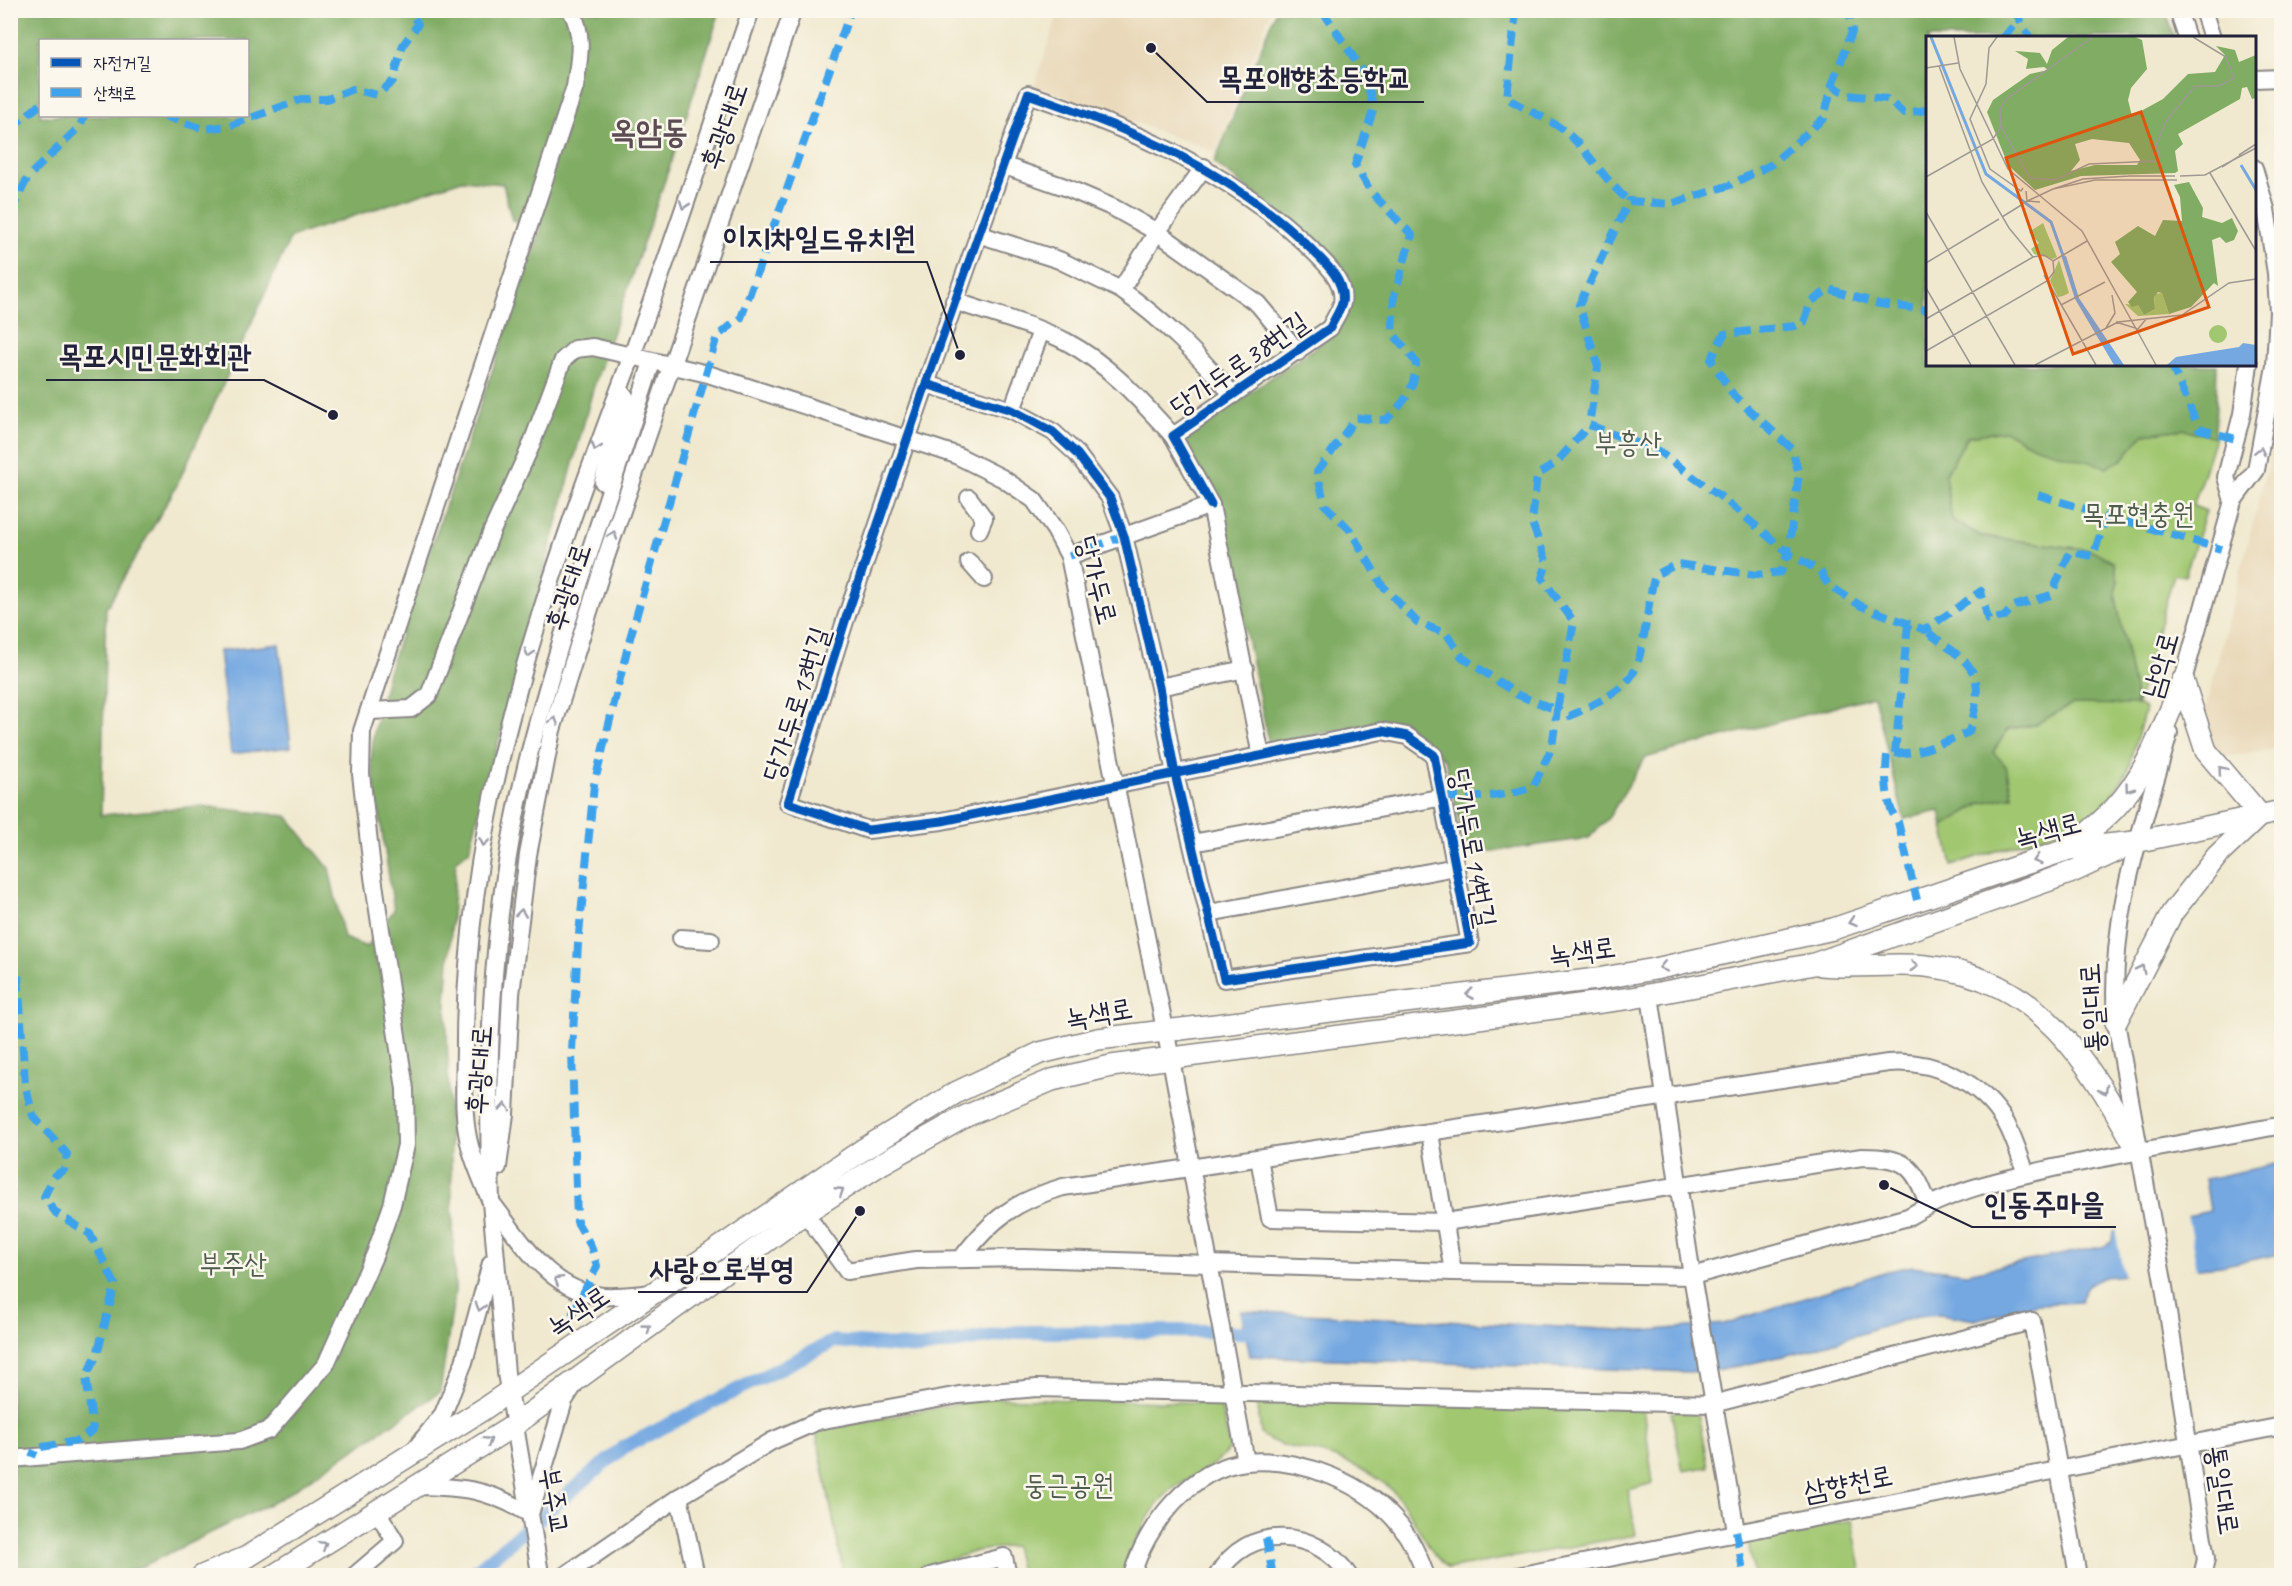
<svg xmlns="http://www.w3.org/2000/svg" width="2292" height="1586" viewBox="0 0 2292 1586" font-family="Caveat,'Poor Story',sans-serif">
	<rect width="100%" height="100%" fill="#fbf7ec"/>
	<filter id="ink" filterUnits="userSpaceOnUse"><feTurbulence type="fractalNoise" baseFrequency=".0167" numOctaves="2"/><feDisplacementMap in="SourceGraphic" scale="12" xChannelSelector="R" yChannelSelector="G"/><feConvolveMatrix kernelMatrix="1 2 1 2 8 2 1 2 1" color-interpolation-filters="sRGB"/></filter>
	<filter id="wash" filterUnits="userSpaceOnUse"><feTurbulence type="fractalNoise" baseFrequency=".008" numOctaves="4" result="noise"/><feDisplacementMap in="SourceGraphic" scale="24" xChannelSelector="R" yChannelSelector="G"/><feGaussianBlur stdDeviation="1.35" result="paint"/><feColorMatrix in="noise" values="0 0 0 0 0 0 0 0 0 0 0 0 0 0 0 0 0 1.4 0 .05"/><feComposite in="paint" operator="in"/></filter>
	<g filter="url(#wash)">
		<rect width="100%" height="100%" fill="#f0e9cf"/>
		<g fill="#e9d9ba">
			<path d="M 1059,11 L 1059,10 L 1271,11 L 1215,152 L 1034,86 Z"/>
			<path d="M 2274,440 L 2282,443 L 2281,748 L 2218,757 L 2204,714 Z"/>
		</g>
		<g fill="#a1c771" stroke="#627456" stroke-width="1.5">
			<path d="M 2183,429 L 2215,437 L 2193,506 L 2206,511 L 2185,576 L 2174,574 L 2137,704 L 2145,709 L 2127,772 L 2107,803 L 2083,823 L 1952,865 L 1943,826 L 1981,803 L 2012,796 L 2006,766 L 1993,752 L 2008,729 L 2034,725 L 2073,704 L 2136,704 L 2115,593 L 2118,581 L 2092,550 L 1981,536 L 1952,520 L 1945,475 L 1968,436 L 2005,431 L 2036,447 L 2122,460 L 2144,434 Z"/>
			<path d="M 987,1398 L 1220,1403 L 1230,1447 C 1217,1467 1194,1475 1174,1488 C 1149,1506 1132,1548 1122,1575 L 1021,1575 L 1014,1546 L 976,1551 L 902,1575 L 844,1576 L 816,1431 Z"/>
			<path d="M 1257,1398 L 1643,1407 L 1653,1483 L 1628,1490 L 1636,1535 L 1448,1569 C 1420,1545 1413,1504 1382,1482 C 1364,1469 1342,1459 1320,1453 C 1299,1448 1278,1448 1261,1434 Z"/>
			<path d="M 1697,1408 L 1708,1467 L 1683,1471 L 1671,1412 Z"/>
			<path d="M 1852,1520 L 1862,1575 L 1754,1575 L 1748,1541 Z"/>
		</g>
		<g fill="#80ac63" stroke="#51674f" stroke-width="1.5" fill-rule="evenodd">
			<path d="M 11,11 L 720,11 L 677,145 L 593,389 L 469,851 L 456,861 L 446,1002 L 455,1291 L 440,1392 L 278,1500 L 143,1566 L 115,1575 L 11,1576 L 10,109 L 18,82 ZM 40,40 L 248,40 L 248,116 L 40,116 ZM 462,180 L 503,184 L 512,220 L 542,227 L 388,672 L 374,731 L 371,760 L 394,910 L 367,947 L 344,938 L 329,868 L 287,816 L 200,806 L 101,815 L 106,609 L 177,485 L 291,237 Z"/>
			<path d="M 1276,11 L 2165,11 L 2174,37 L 1928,38 L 1928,364 L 2217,365 L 2215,437 L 2183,429 L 2144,434 L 2122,460 L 2107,467 L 2036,447 L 2005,431 L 1968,436 L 1945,475 L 1952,520 L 1981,536 L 2092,550 L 2114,562 L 2118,581 L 2115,593 L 2137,705 L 2073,704 L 2034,725 L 2008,729 L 1993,752 L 2006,766 L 2012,796 L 1981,803 L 1943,826 L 1940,811 L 1904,819 L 1874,696 L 1645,758 L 1609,817 L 1589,838 L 1467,855 L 1445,760 L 1413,732 L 1377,722 L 1269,744 L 1219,503 L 1182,439 L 1335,334 L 1349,305 L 1343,269 L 1287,218 L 1214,163 Z"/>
		</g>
		<g fill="#75a8e1" stroke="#4c658e" stroke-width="1.5">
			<path d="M 279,644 L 291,747 L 231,754 L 219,651 Z"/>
			<path d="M 2281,1163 L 2281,1254 L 2220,1266 L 2104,1277 C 2091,1282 2085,1287 2081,1302 L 2038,1304 L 1975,1320 L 1940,1314 L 1917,1316 L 1809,1350 L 1726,1369 L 1689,1372 L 1250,1356 L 1241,1311 L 1643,1331 L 1724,1324 L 1888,1271 L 1913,1266 L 1966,1273 L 2106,1246 L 2112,1240 L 2113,1232 L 2210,1211 L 2205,1179 Z"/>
		</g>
		<path fill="#f0e9cf" d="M 2187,1213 L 2197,1269 L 2124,1278 L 2115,1228 Z"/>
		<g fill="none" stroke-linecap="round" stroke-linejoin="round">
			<path stroke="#75a8e1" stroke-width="14" d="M 470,1576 L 624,1447 L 834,1341 L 919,1348 L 1019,1332 L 1207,1331 L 1264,1333"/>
		</g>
	</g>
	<g filter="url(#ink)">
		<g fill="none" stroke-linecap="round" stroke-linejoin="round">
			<defs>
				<g id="minor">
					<path d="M 2178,10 L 2187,38"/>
					<path d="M 2203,10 L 2212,38"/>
					<path d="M 2254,79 L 2282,78"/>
					<path d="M 1002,165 L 1065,187 L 1114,208 L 1157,232 L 1258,304 L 1298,352"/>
					<path d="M 978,234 L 1059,260 L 1121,290 L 1157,232 L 1204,167"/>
					<path d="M 1121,290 C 1165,321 1198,355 1233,395"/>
					<path d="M 954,301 C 991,314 1032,324 1067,342 C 1110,365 1141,401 1173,436"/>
					<path d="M 652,362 C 611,491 564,620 530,751 C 492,898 485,1052 491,1202 C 484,1185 476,1167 471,1150 C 461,1117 465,1078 465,1044 C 465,806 548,578 631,358 C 674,243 711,126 751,10"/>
					<path d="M 926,384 L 846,618 L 788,803 L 868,830 L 942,821 L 1382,731 L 1407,736 L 1434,755 L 1470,943 L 1224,979 L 1175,774 L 1159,687 L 1124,536 L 1110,498 L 1077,454 L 1053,432 L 1012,410 L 926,384 L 1028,94 C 1131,129 1230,170 1309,247 C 1324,262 1346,280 1342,303 C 1340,311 1333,321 1330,328 L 1173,436 L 1211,505"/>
					<path d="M 1012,410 L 1041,331"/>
					<path d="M 603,482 L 625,396"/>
					<path d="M 969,498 L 984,518 L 979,530"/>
					<path d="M 2233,501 L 2226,477 L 2242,414 L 2249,364"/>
					<path d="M 1069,556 L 1211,505 L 1261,756"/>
					<path d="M 969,562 L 984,579"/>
					<path d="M 1159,687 L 1245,669"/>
					<path d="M 2180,691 L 2233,501 L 2256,470 L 2275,366 L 2278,312 L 2276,273 L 2266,209 L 2254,168"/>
					<path d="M 370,711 L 411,709 L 429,695 L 492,531 L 530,448 L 563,360 L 575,349 L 593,347 L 708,374 L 956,455 L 1002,478 L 1034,500 L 1055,530 L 1069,556 L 1171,1059 L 1246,1462"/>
					<path d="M 2169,733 C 2141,834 2109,914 2116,1022 L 2164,1287 L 2206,1559 L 2202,1576"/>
					<path d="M 1192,843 L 1444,797"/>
					<path d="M 1209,913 L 1456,867"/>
					<path d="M 681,938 L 711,940"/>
					<path d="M 1650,996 L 1692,1276 L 1736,1531"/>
					<path d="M 1430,1133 L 1453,1272"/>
					<path d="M 1259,1158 L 1270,1218 L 1445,1222 L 1862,1157 C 1905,1157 1914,1165 1928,1204"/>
					<path d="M 498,1167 L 505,1114 L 511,994 L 528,855 L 552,730 L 605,560 L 793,10"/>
					<path d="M 491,1202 L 506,1373 L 539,1567 L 538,1576"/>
					<path d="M 491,1202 C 521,1240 550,1293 604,1296 C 620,1297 638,1294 654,1293"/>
					<path d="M 805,1213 L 847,1271 L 916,1260 L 1024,1258 L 1453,1272 L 1692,1276 L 1908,1217 C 1953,1189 2002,1180 2053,1168 C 2129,1152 2205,1140 2282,1125"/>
					<path d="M 961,1259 C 991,1219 1015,1201 1063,1187 L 1888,1063 C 1934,1059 1982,1082 2006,1123 C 2015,1139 2020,1157 2026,1174"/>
					<path d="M 416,1448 L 443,1414 L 464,1362 L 491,1263"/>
					<path d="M 10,1459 L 239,1441 L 269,1430 L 326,1364 L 375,1254 L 392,1205 L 406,1145 L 405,1089 L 373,877 L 361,774 L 362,731 L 575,87 C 579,60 585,36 571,10"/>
					<path d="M 416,1486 C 465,1487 487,1489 530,1514 L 564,1401 L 576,1382"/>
					<path d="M 679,1497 L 696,1576"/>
					<path d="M 354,1576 L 395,1541 L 377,1511"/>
					<path d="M 564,1576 L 679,1497 L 772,1441 L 818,1421 L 959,1395 L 1037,1388 L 1713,1404 L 2032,1321 L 2078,1576"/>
					<path d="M 930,1576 L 1004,1557 L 1008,1576"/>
					<path d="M 1132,1576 C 1145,1526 1191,1468 1246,1462 C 1301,1457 1367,1483 1401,1527 C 1412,1541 1420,1559 1426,1576"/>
					<path d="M 1217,1576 C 1246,1523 1318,1527 1349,1576"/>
					<path d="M 1517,1576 L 2282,1426"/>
				</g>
				<g id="major">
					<path d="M 2069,849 C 2084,836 2100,823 2114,809 C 2148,773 2164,724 2183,680"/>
					<path d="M 1821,965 C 1856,968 1891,963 1926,966 C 2040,978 2088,1061 2138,1151"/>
					<path d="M 2116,1022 L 2172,913 L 2217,856 L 2260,815 L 2206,751 L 2183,680"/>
					<path d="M 202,1576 L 247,1557 L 482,1410 L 864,1149 L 957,1092 L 1040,1053 L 1098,1039 L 1597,979 L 1655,969 L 1833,929 L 2069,849 L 2135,842 L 2282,811"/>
					<path d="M 273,1576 L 513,1426 L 805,1213 L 881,1164 L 966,1116 L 1052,1080 L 1111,1066 L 1632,998 L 1814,964 L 2072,872 L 2121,849"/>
				</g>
			</defs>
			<use href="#minor" stroke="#898685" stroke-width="20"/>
			<use href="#major" stroke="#898685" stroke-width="24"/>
			<use href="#minor" stroke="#fff" stroke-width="16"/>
			<use href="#major" stroke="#fff" stroke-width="21"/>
			<g stroke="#3ea2ec" stroke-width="8" stroke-dasharray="15 8" stroke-linecap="butt">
				<path d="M 1322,10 L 1364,73 L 1374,108 L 1355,165 L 1371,192 L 1412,235 L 1394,296 L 1392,332 L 1416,362 C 1415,389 1405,402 1386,420 L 1356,418 L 1317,472 L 1325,505 L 1350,530 L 1382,585 L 1417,622 L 1447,634 L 1462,657 L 1518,695 L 1557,710 L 1574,622 L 1542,578 L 1547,563 L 1532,523 L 1537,475 L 1555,464 L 1589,425"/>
				<path d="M 1516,10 L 1507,98 C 1524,109 1543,116 1559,127 C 1587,146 1603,180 1629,201"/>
				<path d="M 2014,10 L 2030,38"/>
				<path d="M 2003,38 L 2020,18"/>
				<path d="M 1832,85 L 1852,32 L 1850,10"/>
				<path d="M 1928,110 L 1903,113 L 1887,99 L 1848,95 L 1832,85 L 1824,118 L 1772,164 L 1730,185 L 1671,204 L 1629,201 L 1579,305 L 1598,366 L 1589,425 L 1658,451 L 1725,500 L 1788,553 L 1820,571 L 1828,585 L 1861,606 L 1925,630 L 1981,591 L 1988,620 L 2004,617 L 2014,606 L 2051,595 L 2070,552 L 2093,556 L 2107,515"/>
				<path d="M 164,116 L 204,129 L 229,126 L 302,99 L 327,99 L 353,89 L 377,95 L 393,81 L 403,45 L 418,24 L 409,10"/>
				<path d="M 10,128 L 40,105"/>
				<path d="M 10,213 L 28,177 L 80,126 L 84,116"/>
				<path d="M 2171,364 L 2199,429 L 2236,439"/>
				<path d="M 2038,495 L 2221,549"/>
				<path d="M 1069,556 L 1124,536"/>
				<path d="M 1908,624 L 1895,753 L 1887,755 C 1885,775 1885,806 1898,822 L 1917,900"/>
				<path d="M 1895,753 C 1920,755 1946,741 1969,732 C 1988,668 1973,667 1925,630"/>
				<path d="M 1444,797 C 1475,798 1503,797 1533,787 L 1552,747 L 1557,710 L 1570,716 C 1588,707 1621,693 1632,675 C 1645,654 1647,602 1655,575 L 1677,564 L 1757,575 L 1781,572 L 1788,553 L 1799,474 L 1792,449 L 1734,396 L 1711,360 L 1724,334 L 1795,326 L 1804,322 L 1811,302 L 1829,289 L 1879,304 L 1928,310"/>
				<path d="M 10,954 L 18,973 L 25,1084 L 33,1116 L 67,1154 L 64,1170 L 54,1176 L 44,1197 L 56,1213 L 90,1234 L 115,1284 L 97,1355 L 86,1376 L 93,1430 L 77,1441 L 36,1448 L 32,1457"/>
				<path d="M 572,1315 L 597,1266 L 591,1246 L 577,1222 L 572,1051 L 578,944 L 594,785 L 630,638 L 717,336 L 741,318 L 851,10"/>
				<path d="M 1736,1531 L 1744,1576"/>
				<path d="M 1266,1538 L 1273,1576"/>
			</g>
			<defs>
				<path id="cycleway" d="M 926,384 L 846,618 L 788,803 L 868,830 L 942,821 L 1382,731 L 1407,736 L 1434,755 L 1470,943 L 1224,979 L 1175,774 L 1159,687 L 1124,536 L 1110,498 L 1077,454 L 1053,432 L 1012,410 L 926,384 L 1028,94 C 1131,129 1230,170 1309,247 C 1324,262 1346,280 1342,303 C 1340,311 1333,321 1330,328 L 1173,436 L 1211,505"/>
			</defs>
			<use href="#cycleway" stroke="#fbf7ec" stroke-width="13"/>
			<use href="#cycleway" stroke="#0057b8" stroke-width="9"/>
		</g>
		<defs><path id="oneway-chevron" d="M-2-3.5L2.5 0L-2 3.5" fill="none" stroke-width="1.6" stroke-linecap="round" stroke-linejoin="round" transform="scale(1.5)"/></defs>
		<g stroke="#9c9ca7">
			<use href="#oneway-chevron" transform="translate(684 205) rotate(109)"/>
			<use href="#oneway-chevron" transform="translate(596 447) rotate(109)"/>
			<use href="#oneway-chevron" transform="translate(2260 451) rotate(-78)"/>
			<use href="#oneway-chevron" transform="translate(613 535) rotate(-71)"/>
			<use href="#oneway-chevron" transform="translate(529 653) rotate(107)"/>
			<use href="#oneway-chevron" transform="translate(554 721) rotate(-73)"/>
			<use href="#oneway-chevron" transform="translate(2222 770) rotate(-130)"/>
			<use href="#oneway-chevron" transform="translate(2129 788) rotate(126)"/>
			<use href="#oneway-chevron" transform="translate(484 842) rotate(100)"/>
			<use href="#oneway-chevron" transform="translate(2037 860) rotate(162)"/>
			<use href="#oneway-chevron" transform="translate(521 913) rotate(-83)"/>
			<use href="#oneway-chevron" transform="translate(1852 922) rotate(161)"/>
			<use href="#oneway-chevron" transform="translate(1914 966) rotate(4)"/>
			<use href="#oneway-chevron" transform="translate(1663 967) rotate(168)"/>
			<use href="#oneway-chevron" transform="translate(2141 969) rotate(-64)"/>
			<use href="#oneway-chevron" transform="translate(1470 994) rotate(173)"/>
			<use href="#oneway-chevron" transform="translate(2104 1090) rotate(61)"/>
			<use href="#oneway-chevron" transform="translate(505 1107) rotate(-86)"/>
			<use href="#oneway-chevron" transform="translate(840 1191) rotate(-33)"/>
			<use href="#oneway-chevron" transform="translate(558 1280) rotate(-148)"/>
			<use href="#oneway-chevron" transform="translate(480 1307) rotate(106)"/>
			<use href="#oneway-chevron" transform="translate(647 1328) rotate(-36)"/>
			<use href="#oneway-chevron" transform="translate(488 1441) rotate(-32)"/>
			<use href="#oneway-chevron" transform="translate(323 1545) rotate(-32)"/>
		</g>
	</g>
	<g text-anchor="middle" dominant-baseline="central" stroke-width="5" stroke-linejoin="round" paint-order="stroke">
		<g font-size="28" fill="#22223b" stroke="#fbf7ec">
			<text transform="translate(724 126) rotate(-71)">후광대로</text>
			<text transform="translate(1239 364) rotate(-35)">당가두로38번길</text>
			<text transform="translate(1097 580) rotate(75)">당가두로</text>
			<text transform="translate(568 587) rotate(-72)">후광대로</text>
			<text transform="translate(2160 665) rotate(-74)">남악로</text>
			<text transform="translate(796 704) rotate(-72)">당가두로13번길</text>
			<text transform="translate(2048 830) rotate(-15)">녹색로</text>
			<text transform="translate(1473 848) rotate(80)">당가두로14번길</text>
			<text transform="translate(1582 951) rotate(-8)">녹색로</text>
			<text transform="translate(2092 1008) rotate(-94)">통일대로</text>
			<text transform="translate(1099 1013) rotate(-10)">녹색로</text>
			<text transform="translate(479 1070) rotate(-86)">후광대로</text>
			<text transform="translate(578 1311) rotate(-34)">녹색로</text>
			<text transform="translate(1848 1483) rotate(-11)">삼향천로</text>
			<text transform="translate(2223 1490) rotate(81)">통일대로</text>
			<text transform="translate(555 1501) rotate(80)">부주교</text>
		</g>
		<g font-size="28" fill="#4e5c4e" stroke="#fbf7ec">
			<text x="1628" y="442">부흥산</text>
			<text x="2138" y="513">목포현충원</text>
			<text x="233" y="1263">부주산</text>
			<text x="1069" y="1484">둥근공원</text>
		</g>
		<g font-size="32" font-weight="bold" fill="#5c4d55" stroke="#fbf7ec">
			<text x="649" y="131">옥암동</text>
		</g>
	</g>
	<g transform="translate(1926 36)">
		<rect width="330" height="330" fill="#f0e9cf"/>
		<path d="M 117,187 L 131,221 L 127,223 L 108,218 L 105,213 L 113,207 L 103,196 ZM 133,224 L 143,257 L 137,260 L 132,261 L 124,245 ZM 236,257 L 243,278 L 212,280 L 199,268 L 212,269 L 218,279 L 229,273 L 228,258 ZM283 298a9 9 0 1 1 18 0a9 9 0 1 1-18 0Z" fill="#a1c771"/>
		<path d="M 142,1 L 209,1 L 216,4 L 221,33 L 205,52 L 202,64 L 206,80 L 237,63 L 262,38 L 289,36 L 299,19 L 290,10 L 309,14 L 313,26 L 330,19 L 330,62 L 326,63 L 321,51 L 316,52 L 314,63 L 252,98 L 257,108 L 249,115 L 252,135 L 249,137 L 155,140 L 109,154 L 82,129 L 61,76 L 67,64 L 104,38 L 122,34 L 118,31 L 100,33 L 102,23 L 89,15 L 114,17 L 121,28 L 126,14 ZM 166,103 L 203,107 L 214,124 L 211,129 L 169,129 L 145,135 L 154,124 L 149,108 ZM 263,146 L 277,172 L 276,181 L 296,187 L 306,182 L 312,195 L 308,204 L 300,207 L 294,201 L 286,204 L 292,250 L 288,247 L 265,271 L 243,278 L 236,257 L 232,256 L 228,261 L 229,273 L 218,279 L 212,269 L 206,271 L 202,266 L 211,256 L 185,226 L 194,218 L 189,206 L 212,190 L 229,200 L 237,184 L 256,185 L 254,161 L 248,149 Z" fill="#80ac63" fill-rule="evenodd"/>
		<path d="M 140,220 L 153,262 L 198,329 L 188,329 L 149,263 L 136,222 ZM 317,307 L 330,309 L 330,329 L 241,329 L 250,321 L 313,311 Z" fill="#75a8e1"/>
		<path fill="none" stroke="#75a8e1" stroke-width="3" d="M 5,1 L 60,138 L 125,186 L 139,225M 315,129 L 330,154"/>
		<path fill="none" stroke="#9e9994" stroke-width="1.5" d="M 28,1 L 34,33 L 82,133 L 156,195 L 230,329M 71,1 L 63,12 L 60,48 L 44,83 L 64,133 L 95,155 L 97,152M 167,1 L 79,64 L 74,73 L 75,90 L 104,142 L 129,144 L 163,128 L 230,125 L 234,120 L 230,109 L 241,84 L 269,50 L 293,50 L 308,42 L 300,21 L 267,1M 13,30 L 56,146 L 83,192 L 107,221M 0,32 L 32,27M 313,119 L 330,108M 296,131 L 315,119M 284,137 L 330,215M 202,140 L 249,140M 203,140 L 157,143 L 127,153 L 169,144 L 251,144M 254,140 L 279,139 L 330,112M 0,141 L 67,103 L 75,91M 100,155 L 101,165 L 114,166M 95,168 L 127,153M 0,176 L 89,329M 76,181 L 97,168M 127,225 L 161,205M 0,227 L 73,183M 118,239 L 170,329M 0,252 L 45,329M 135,269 L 179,246M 0,283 L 107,221 L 118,219 L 127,225 L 128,236 L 121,245 L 0,315M 190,286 L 212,293 L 221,282M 180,292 L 189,277 L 186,259M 109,329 L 192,286 L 256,279 L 303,247 L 330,243"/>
		<path fill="#de560e" fill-opacity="0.15" stroke="#de560e" stroke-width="3" d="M 215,76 L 283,271 L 147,318 L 80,122 Z"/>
		<rect width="330" height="330" fill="none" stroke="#22223b" stroke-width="3"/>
	</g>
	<path fill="none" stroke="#22223b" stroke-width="2" d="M1151 48L1207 102H1424M960 355L927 262H710M333 415L264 380H46M1884 1185L1972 1227H2116M860 1211L807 1292H638"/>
	<g fill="#22223b" stroke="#fbf7ec" stroke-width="2">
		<circle cx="1151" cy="48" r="6"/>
		<circle cx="960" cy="355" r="6"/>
		<circle cx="333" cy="415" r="6"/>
		<circle cx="1884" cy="1185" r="6"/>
		<circle cx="860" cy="1211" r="6"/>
	</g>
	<g font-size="30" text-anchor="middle" font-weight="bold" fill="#22223b" stroke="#fbf7ec" stroke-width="5" stroke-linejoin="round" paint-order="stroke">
		<text x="1315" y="88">목포애향초등학교</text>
		<text x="819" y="248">이지차일드유치원</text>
		<text x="155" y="366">목포시민문화회관</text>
		<text x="2044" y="1214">인동주마을</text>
		<text x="722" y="1279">사랑으로부영</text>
	</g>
	<rect width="2292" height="1586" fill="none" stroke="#fbf7ec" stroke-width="36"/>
	<rect x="39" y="39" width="210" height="78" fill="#fbf7ec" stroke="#a4a2a5" stroke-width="1.5"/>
	<rect x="51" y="58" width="30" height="9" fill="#0057b8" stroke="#a4a2a5" stroke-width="1.5"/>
	<text x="93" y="69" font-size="18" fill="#22223b">자전거길</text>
	<rect x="51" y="88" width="30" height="9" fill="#3ea2ec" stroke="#a4a2a5" stroke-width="1.5"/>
	<text x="93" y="99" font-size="18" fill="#22223b">산책로</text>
</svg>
